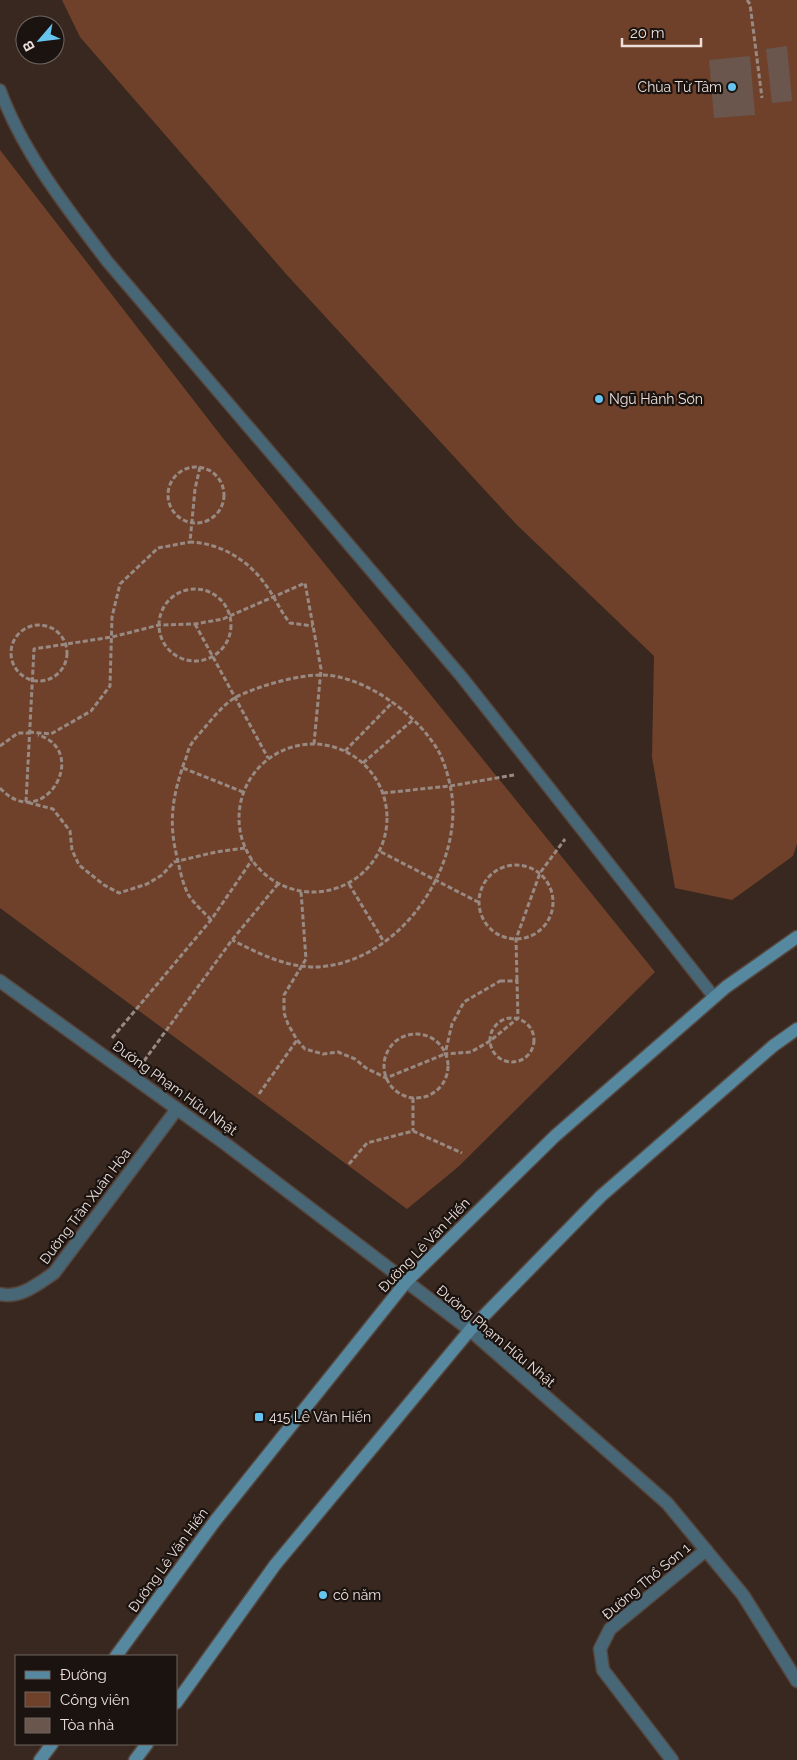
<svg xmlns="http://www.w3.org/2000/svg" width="797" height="1760" viewBox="0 0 797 1760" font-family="Raleway,sans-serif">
	<rect width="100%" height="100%" fill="#39281f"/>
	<g fill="#70412a">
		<path d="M 62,0 L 797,0 L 797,844 L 793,856 L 732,900 L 675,888 L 652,757 L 654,656 L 516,524 L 287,275 L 80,37 Z"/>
		<path d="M 0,150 L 222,437 L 655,972 L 458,1167 L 407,1209 L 0,908 Z"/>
	</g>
	<g fill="#6a564c">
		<path d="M 787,46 L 792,101 L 772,103 L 766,49 Z"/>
		<path d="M 750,56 L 755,115 L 714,118 L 709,60 Z"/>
	</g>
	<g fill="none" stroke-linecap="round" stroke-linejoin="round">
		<defs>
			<path id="service" d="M 0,90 C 23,153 67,208 107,261 L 461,676 L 714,997"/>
			<g id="minor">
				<path d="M 0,1294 C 20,1299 38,1284 54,1273 L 177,1109"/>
				<path d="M 672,1760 L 603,1670 L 600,1649 L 610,1629 L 706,1550"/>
			</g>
			<path id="tertiary" d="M 0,981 L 227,1145 L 470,1330 L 667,1503 L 743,1595 L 797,1681"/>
			<g id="secondary">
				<path d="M 116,1656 L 215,1521 L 406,1282 L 555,1136 L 726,987 L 797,937"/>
				<path d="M 176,1703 L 275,1565 L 470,1330 L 601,1196 L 773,1046 L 797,1029"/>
				<path d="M 40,1760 L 52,1744"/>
				<path d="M 135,1760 L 147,1744"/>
			</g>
		</defs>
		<use href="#service" stroke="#56453d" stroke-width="14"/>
		<use href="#minor" stroke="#56453d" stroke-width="15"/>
		<use href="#tertiary" stroke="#56453d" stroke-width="15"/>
		<use href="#secondary" stroke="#56453d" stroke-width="15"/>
		<g stroke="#988982" stroke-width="3" stroke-dasharray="5 2.5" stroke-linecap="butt">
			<path d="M 747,0 L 750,4 L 762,98"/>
			<path d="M 200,467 L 195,489 L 190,542 C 220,543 248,560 265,584 C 275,597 280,611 290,623 L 313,626"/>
			<circle cx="196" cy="495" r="28"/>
			<circle cx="195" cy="625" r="36"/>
			<path d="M 195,624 L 268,758"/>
			<circle cx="39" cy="653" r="28"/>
			<path d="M 29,732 L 51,734 L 91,711 L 110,686 L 112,617 L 120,584 L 158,548 L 190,542"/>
			<circle cx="313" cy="818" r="74"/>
			<path d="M 0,746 L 18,733 L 29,733"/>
			<path d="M 345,751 L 393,702"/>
			<path d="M 363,763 L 414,719"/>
			<path d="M 183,768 L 243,792"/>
			<path d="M 0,788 C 43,835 92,751 38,735"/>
			<path d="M 383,793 L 450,786 L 514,775"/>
			<path d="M 245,848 L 216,852 L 174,862 L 162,875 L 147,884 L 119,893 L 104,885 L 79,865 L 72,850 L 70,831 L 53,809 L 26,802 L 34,649 L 112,637 L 159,625 L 195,624 L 223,619 L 305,583 L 321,669 L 314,744"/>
			<path d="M 381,852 L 478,902"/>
			<circle cx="516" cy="902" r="37"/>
			<path d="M 349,884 L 384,942"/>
			<path d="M 301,892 L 306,959 L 284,995 L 284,1013 L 288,1024 L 297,1040 L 305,1049 L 323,1054 L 338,1052 L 355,1059 L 366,1068 L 386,1078 L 445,1054"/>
			<path d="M 211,920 C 204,912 193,903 188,894 C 183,884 180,871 178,861 C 168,824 172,798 184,763 C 187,757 188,748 192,743 C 196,737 202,731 206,726 C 218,712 228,699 245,693 C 266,684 299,675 321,675 C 365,675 420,716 440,754 C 446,767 450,782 452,796 C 461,869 402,956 327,966 C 293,971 262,955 232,940"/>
			<path d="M 517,980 L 516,939 L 540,873 L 565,839"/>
			<path d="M 500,981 L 517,981 L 518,1018 L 490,1041 L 471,1052 L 445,1054 L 452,1024 L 464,1002 Z"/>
			<circle cx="512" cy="1040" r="22"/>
			<circle cx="416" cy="1066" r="32"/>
			<path d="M 112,1038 L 211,920 L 252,860"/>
			<path d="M 144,1061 L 232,940 L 278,884"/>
			<path d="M 259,1094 L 297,1040"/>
			<path d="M 413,1098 L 413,1131"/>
			<path d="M 349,1164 L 367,1143 L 413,1131 L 462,1153"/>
		</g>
		<use href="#service" stroke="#486776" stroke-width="11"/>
		<use href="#minor" stroke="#486776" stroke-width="12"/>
		<use href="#tertiary" stroke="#486776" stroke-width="12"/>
		<use href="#secondary" stroke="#56889f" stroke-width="12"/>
	</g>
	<g fill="#66c4ef" stroke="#1b130f" stroke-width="2">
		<circle cx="732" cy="87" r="5"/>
		<circle cx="599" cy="399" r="5"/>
		<rect x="254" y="1412" width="10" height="10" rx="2.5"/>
		<circle cx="323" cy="1595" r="5"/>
	</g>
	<g text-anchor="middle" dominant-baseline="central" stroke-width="4.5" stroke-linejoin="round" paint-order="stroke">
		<g font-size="14" fill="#ecdfda" stroke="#1b130f" text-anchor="start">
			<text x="722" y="87" text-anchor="end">Chùa Từ Tâm</text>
			<text x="609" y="399">Ngũ Hành Sơn</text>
			<text x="269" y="1417">415 Lê Văn Hiến</text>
			<text x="333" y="1595">cô năm</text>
		</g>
		<g font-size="14" fill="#ecdfda" stroke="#1b130f">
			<text transform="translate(175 1088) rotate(36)">Đường Phạm Hữu Nhật</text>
			<text transform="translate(85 1206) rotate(-53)">Đường Trần Xuân Hòa</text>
			<text transform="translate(424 1245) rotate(-46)">Đường Lê Văn Hiến</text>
			<text transform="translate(496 1336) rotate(40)">Đường Phạm Hữu Nhật</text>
			<text transform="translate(168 1560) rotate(-54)">Đường Lê Văn Hiến</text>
			<text transform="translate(646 1581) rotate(-40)">Đường Thổ Sơn 1</text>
		</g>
	</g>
	<rect x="15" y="1655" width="162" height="90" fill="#1b130f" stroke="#6f6560"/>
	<rect x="25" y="1671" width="25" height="8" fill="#56889f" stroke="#6f6560"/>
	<text x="60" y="1680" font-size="15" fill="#ecdfda">Đường</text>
	<rect x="25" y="1692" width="25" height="15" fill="#70412a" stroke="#6f6560"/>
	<text x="60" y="1705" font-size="15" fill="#ecdfda">Công viên</text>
	<rect x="25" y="1718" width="25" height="15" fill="#6a564c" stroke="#6f6560"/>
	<text x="60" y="1730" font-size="15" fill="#ecdfda">Tòa nhà</text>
	<g transform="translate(40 40) rotate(242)"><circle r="24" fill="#1b130f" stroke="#6f6560"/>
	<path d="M0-4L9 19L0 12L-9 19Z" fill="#66c4ef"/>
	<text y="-8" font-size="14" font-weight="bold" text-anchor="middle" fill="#ecdfda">B</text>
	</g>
	<path d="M622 38v8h79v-8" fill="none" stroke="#ecdfda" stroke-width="2.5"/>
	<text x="630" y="38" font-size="15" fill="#ecdfda" stroke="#1b130f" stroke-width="4" paint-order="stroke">20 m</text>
</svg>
